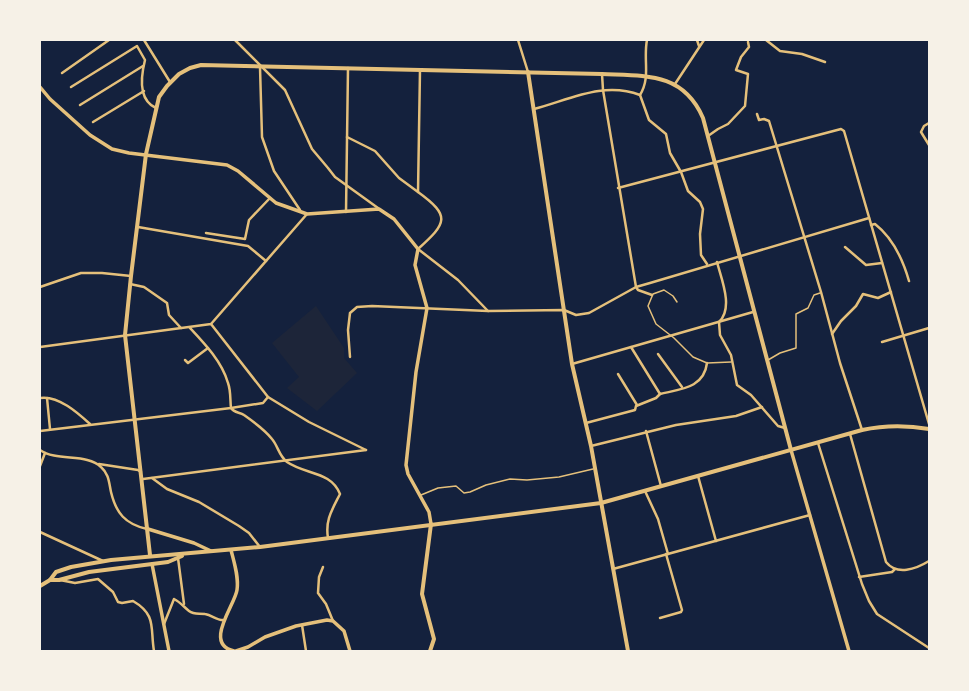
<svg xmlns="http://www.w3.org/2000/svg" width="969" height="691" viewBox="0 0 969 691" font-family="'Alegreya Sans',sans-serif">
	<rect width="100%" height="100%" fill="#14213d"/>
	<path fill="#1d2539" d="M 316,306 L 344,348 L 344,358 L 357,373 L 317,411 L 287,388 L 299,377 L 272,343 Z"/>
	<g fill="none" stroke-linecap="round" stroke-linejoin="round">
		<g stroke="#e5c07b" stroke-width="1.5">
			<path d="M 677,302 L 673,296 L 664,290 L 653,294 L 648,306 L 656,324 L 674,338 L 693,357 L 707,363 L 731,362"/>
			<path d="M 768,360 L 780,353 L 796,348 L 796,314 L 808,308 L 814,295 L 820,293"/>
			<path d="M 421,495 L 438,488 L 456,486 L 464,493 L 470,492 L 486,485 L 510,479 L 527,480 L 559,477 L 593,469"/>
		</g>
		<g stroke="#e5c07b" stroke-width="2.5">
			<path d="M 144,40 L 170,82"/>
			<path d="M 235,40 L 285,90 L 312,149 L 328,168 L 335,177 L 378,208"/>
			<path d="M 518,40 L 528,72"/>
			<path d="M 647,40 C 643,60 651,77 640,95 L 649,120 L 666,134 L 670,153 L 681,172 L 688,191 L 700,202 L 703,209 L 700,234 L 701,255 L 707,264"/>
			<path d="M 697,40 L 699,46"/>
			<path d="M 766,40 L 780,51 L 802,54 L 825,62"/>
			<path d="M 260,67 L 262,137 L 274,171 L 300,210"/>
			<path d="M 420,70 L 418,192 C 451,216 447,223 418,249 L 458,280 L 488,311"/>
			<path d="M 62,73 L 109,40"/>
			<path d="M 602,74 L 603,90 L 636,287 L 638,290 L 652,295"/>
			<path d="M 675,84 L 704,40"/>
			<path d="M 71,87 L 137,46 L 145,60 C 141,76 138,100 156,108"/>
			<path d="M 80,105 L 143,66"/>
			<path d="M 534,109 C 569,100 603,81 640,95"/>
			<path d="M 757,114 L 759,120 L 764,119 L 769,121 L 821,292 L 840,363 L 862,430"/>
			<path d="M 93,122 L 144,91"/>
			<path d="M 929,123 L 924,126 L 921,132 L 929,145"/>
			<path d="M 708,136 L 718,129 L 728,124 L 745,106 L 748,74 L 736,70 L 741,57 L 749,47 L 748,42"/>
			<path d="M 347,137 L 375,151 L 399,178 L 418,192"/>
			<path d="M 618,188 L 841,129 L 844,131 L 929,424"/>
			<path d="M 346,212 L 348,68"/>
			<path d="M 871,225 L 875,224 C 893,238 903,260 909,281"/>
			<path d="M 138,227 L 248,246 L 266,261"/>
			<path d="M 206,233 L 245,239 L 249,220 L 270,198"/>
			<path d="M 845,247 L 866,265 L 882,263"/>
			<path d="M 717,262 C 721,278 734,308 719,322 L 720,335 L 731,355 L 737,385 L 751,395 L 778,426 L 785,428"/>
			<path d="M 130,284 L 144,287 L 167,303 L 169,315 L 181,328"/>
			<path d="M 40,287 L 81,273 L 102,273 L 131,276"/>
			<path d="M 211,324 L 268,397 L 309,422 L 366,450"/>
			<path d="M 190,328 C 205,344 222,362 228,383 C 231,391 230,400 231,408 C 234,413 240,412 244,415 C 254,422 265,430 272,439 C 278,446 279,456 287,462 C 306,475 331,471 340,494 C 332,510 325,520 328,538"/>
			<path d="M 832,334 L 841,321 L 856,306 L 863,294 L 878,298 L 891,292"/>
			<path d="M 882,342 L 929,328"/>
			<path d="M 40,347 L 211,324 L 307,214"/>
			<path d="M 631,347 L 660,394 C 681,389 704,388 707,363"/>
			<path d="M 658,354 L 682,387"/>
			<path d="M 350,357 L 348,330 L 350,313 L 357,307 L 372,306 L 488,311 L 564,310 L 576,315 L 589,313 L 636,287 L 650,283 L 869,218"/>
			<path d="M 185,360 L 188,363 L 208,348"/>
			<path d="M 572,364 L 753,312"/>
			<path d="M 618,374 L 637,405"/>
			<path d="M 40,398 C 58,395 78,413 90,424"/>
			<path d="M 47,398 L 50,429"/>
			<path d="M 586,423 L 635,410 L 636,406 L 656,398 L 660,394"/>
			<path d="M 40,431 L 231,408 L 263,403 L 268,397"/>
			<path d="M 646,431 L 661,486"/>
			<path d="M 850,434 L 886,562 C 897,576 916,569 929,561"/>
			<path d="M 818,443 L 862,584 L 869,601 L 877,614 L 929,648"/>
			<path d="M 591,446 L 676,425 L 736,416 L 762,407"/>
			<path d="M 40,450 C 57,462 87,453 101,467 C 109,474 109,483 111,492 C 116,513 125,524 147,529"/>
			<path d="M 99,464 L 138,470 L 141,472"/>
			<path d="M 40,466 L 45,453"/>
			<path d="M 698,476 L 716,541"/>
			<path d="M 152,478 L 167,489 L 199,502 L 239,526 L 249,533 L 260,547"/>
			<path d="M 143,479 L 366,450"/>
			<path d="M 645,491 L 658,519 L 668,554"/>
			<path d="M 40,532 L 103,561"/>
			<path d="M 178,558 L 184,604"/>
			<path d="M 323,567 L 319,577 L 318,593 L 326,604 L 333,621"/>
			<path d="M 613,569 L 810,515"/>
			<path d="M 859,577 L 892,572 L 895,569"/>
			<path d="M 60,580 L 75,583 L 98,579 L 113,592 L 118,602 L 122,603 L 133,601 C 157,615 150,628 154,651"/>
			<path d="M 660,618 L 681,612 L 682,610 L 666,554"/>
			<path d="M 164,624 L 174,599 C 180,602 184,607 189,611 C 194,615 199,613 205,614 C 212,615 216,620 223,620"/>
			<path d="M 302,625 L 306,651"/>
		</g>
		<g stroke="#e5c07b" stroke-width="3.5">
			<path d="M 40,87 L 50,99 L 90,135 L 112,149 L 129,153 L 227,165 L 238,171 L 276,203 L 307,214 L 379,209 L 394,219 L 418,249 L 415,265 L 427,308 L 416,372 L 406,465 L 408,474 L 429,512 L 431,524"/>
			<path d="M 791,450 L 849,651"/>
			<path d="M 148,529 L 194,543 L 211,551"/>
			<path d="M 231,550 C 234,562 239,577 237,590 C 235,605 203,644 234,651"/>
			<path d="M 152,564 L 169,651"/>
			<path d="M 236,651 L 248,647 L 265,637 L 296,626 L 327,620 L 333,621 L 344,631 L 350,651"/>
		</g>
		<g stroke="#e5c07b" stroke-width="4">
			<path d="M 528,72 L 572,364 L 591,446 L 628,651"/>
			<path d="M 150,555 L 125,335 L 131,276 L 146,154 L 159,97 L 167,86 L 179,74 L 190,68 L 201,65 L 602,74 C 645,76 683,72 703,118 L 791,450"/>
			<path d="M 50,580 L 59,580 L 89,572 L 168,562 L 182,556"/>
			<path d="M 40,586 L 50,580 L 56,572 L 71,567 L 111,560 L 260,547 L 601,503 L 862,430 C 885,425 906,425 929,429"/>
			<path d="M 430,651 L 434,639 L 422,594 L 431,524"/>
		</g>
	</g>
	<rect width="969" height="691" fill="none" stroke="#f6f1e7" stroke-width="82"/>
</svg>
